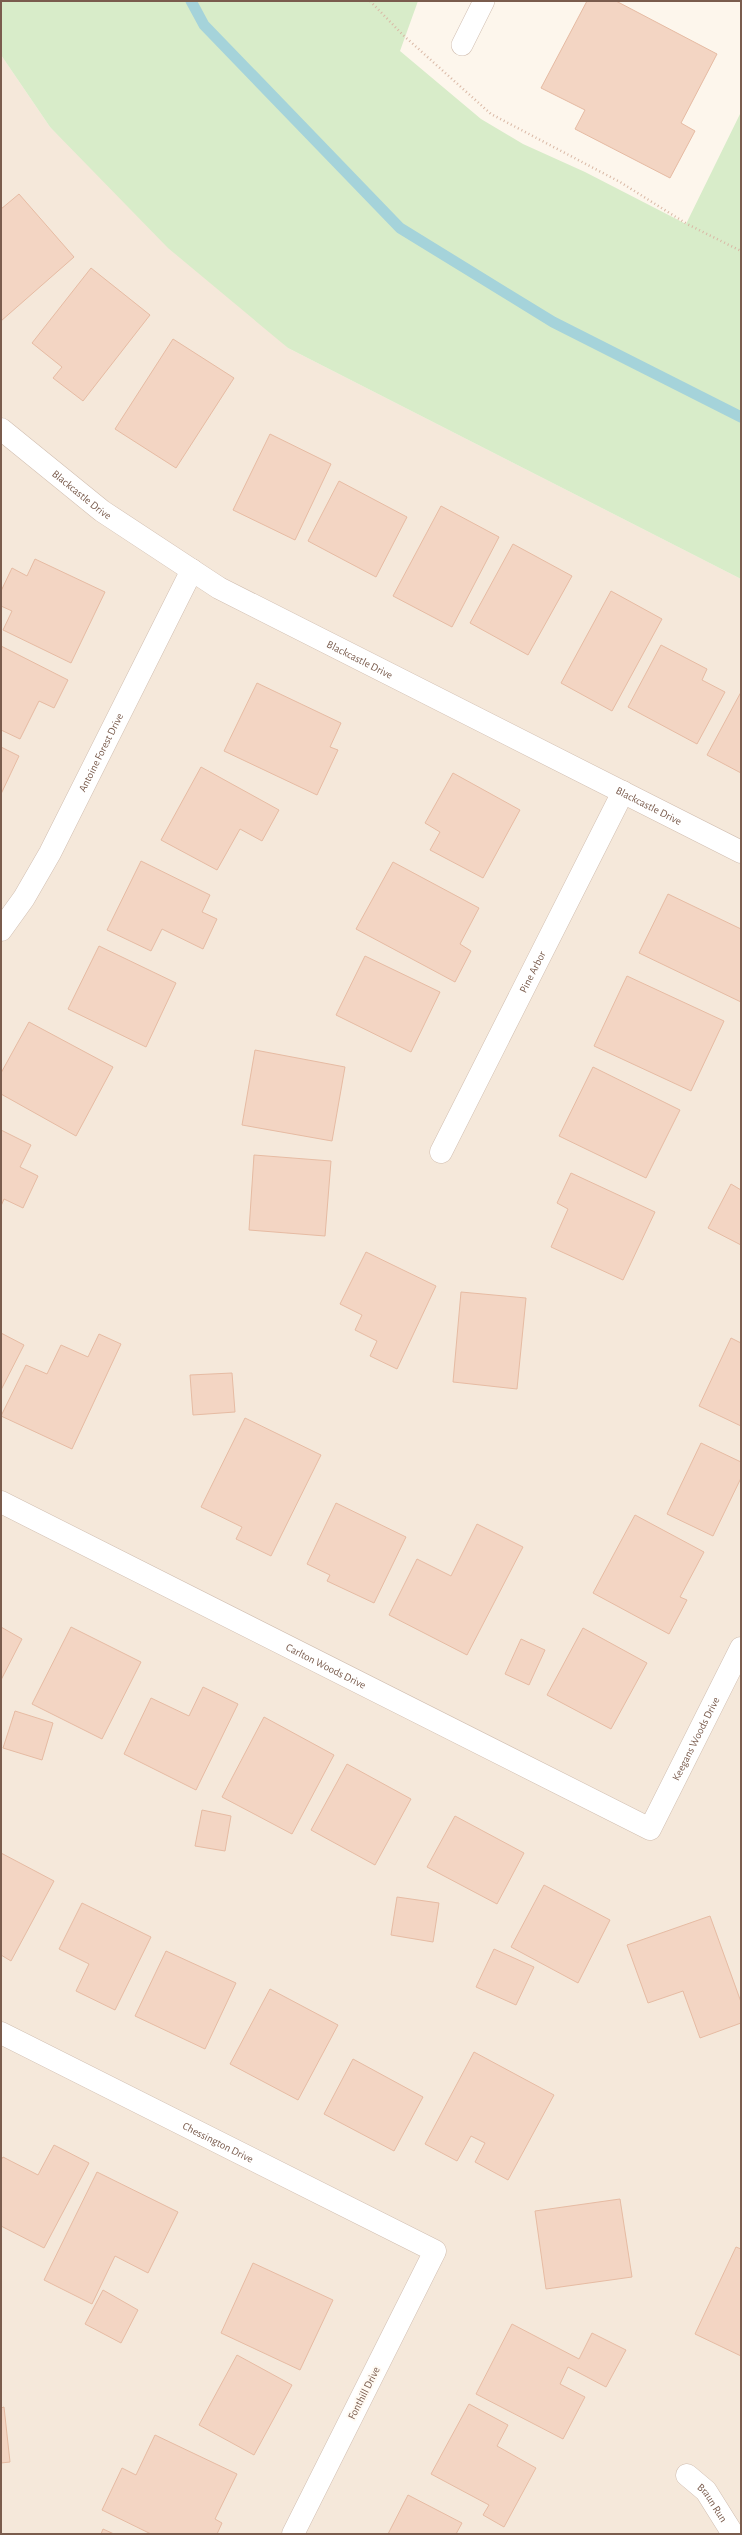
<svg xmlns="http://www.w3.org/2000/svg" width="742" height="2535" viewBox="0 0 742 2535" font-family="'Alegreya Sans',sans-serif">
	<rect width="100%" height="100%" fill="#fdf6ec"/>
	<path fill="#f5e8da" d="M 1,55 L 50,127 L 288,348 L 741,579 L 741,2534 L 1,2534 Z"/>
	<path fill="#d8ecc9" d="M 1,1 L 418,1 L 400,51 L 481,119 L 523,144 L 585,172 L 686,224 L 741,112 L 741,579 L 288,348 L 168,248 L 50,127 L 1,55 Z"/>
	<g fill="none" stroke-linecap="round" stroke-linejoin="round">
		<path stroke="#a5d3da" stroke-width="11" d="M 191,1 L 204,25 L 400,228 L 553,322 L 741,417"/>
	</g>
	<g fill="#f3d5c3" stroke="#e6bba3">
		<path d="M 587,1 L 616,1 L 717,54 L 681,123 L 695,131 L 670,178 L 575,129 L 585,110 L 541,88 Z"/>
		<path d="M 19,194 L 74,257 L 1,321 L 1,209 Z"/>
		<path d="M 91,268 L 150,315 L 83,401 L 53,378 L 62,367 L 32,343 Z"/>
		<path d="M 173,339 L 234,378 L 176,468 L 115,429 Z"/>
		<path d="M 270,434 L 331,464 L 295,540 L 233,510 Z"/>
		<path d="M 339,481 L 407,517 L 376,577 L 308,541 Z"/>
		<path d="M 441,506 L 499,537 L 452,627 L 393,596 Z"/>
		<path d="M 513,544 L 572,576 L 528,655 L 470,623 Z"/>
		<path d="M 35,559 L 105,592 L 71,663 L 3,630 L 12,611 L 1,606 L 1,591 L 12,568 L 27,576 Z"/>
		<path d="M 611,591 L 662,619 L 612,711 L 561,683 Z"/>
		<path d="M 661,645 L 707,669 L 702,680 L 725,692 L 697,744 L 628,707 Z"/>
		<path d="M 1,646 L 68,680 L 54,708 L 39,701 L 20,739 L 1,730 Z"/>
		<path d="M 257,683 L 341,723 L 330,747 L 338,750 L 317,795 L 224,751 Z"/>
		<path d="M 741,692 L 741,773 L 707,755 Z"/>
		<path d="M 1,747 L 19,756 L 1,794 Z"/>
		<path d="M 201,767 L 279,810 L 262,841 L 240,829 L 217,870 L 161,840 Z"/>
		<path d="M 453,773 L 520,810 L 483,878 L 430,850 L 440,832 L 425,823 Z"/>
		<path d="M 141,861 L 210,895 L 202,912 L 217,919 L 203,949 L 162,929 L 151,951 L 107,930 Z"/>
		<path d="M 393,862 L 479,908 L 460,944 L 471,951 L 455,982 L 356,929 Z"/>
		<path d="M 668,894 L 741,929 L 741,1002 L 639,953 Z"/>
		<path d="M 99,946 L 176,983 L 146,1047 L 68,1009 Z"/>
		<path d="M 365,956 L 440,992 L 411,1052 L 336,1015 Z"/>
		<path d="M 627,976 L 724,1021 L 691,1091 L 594,1046 Z"/>
		<path d="M 29,1022 L 113,1067 L 76,1136 L 1,1094 L 1,1073 Z"/>
		<path d="M 255,1050 L 345,1067 L 332,1141 L 242,1125 Z"/>
		<path d="M 593,1067 L 680,1110 L 646,1178 L 559,1136 Z"/>
		<path d="M 1,1130 L 31,1145 L 20,1167 L 38,1176 L 23,1208 L 4,1199 L 1,1206 Z"/>
		<path d="M 254,1155 L 331,1161 L 325,1236 L 249,1230 Z"/>
		<path d="M 571,1173 L 655,1212 L 623,1280 L 551,1247 L 568,1209 L 557,1203 Z"/>
		<path d="M 731,1184 L 741,1190 L 741,1245 L 708,1228 Z"/>
		<path d="M 366,1252 L 436,1286 L 397,1369 L 370,1356 L 377,1341 L 355,1330 L 362,1315 L 340,1304 Z"/>
		<path d="M 461,1292 L 526,1298 L 517,1389 L 453,1382 Z"/>
		<path d="M 1,1333 L 24,1345 L 1,1390 Z"/>
		<path d="M 99,1334 L 121,1344 L 72,1449 L 1,1416 L 26,1365 L 47,1374 L 61,1345 L 88,1357 Z"/>
		<path d="M 731,1338 L 741,1343 L 741,1426 L 699,1406 Z"/>
		<path d="M 232,1373 L 235,1412 L 193,1415 L 190,1375 Z"/>
		<path d="M 245,1418 L 321,1455 L 271,1556 L 236,1539 L 242,1527 L 201,1507 Z"/>
		<path d="M 701,1443 L 741,1462 L 741,1478 L 713,1536 L 667,1514 Z"/>
		<path d="M 336,1503 L 406,1537 L 374,1603 L 327,1581 L 330,1575 L 307,1564 Z"/>
		<path d="M 635,1515 L 704,1552 L 680,1597 L 687,1600 L 669,1634 L 593,1593 Z"/>
		<path d="M 477,1524 L 523,1547 L 467,1655 L 389,1615 L 417,1559 L 451,1576 Z"/>
		<path d="M 1,1627 L 22,1639 L 1,1680 Z"/>
		<path d="M 71,1627 L 141,1662 L 102,1739 L 32,1704 Z"/>
		<path d="M 583,1628 L 647,1663 L 611,1729 L 547,1695 Z"/>
		<path d="M 521,1639 L 545,1650 L 529,1685 L 505,1674 Z"/>
		<path d="M 203,1687 L 238,1704 L 196,1790 L 124,1754 L 151,1698 L 189,1716 Z"/>
		<path d="M 15,1711 L 53,1723 L 42,1760 L 3,1748 Z"/>
		<path d="M 264,1717 L 334,1755 L 292,1834 L 222,1797 Z"/>
		<path d="M 347,1764 L 411,1799 L 375,1865 L 311,1830 Z"/>
		<path d="M 202,1810 L 231,1816 L 225,1851 L 195,1846 Z"/>
		<path d="M 455,1816 L 524,1853 L 497,1904 L 427,1867 Z"/>
		<path d="M 1,1853 L 54,1881 L 11,1961 L 1,1955 Z"/>
		<path d="M 544,1885 L 610,1920 L 578,1983 L 511,1947 Z"/>
		<path d="M 397,1897 L 439,1903 L 433,1942 L 391,1935 Z"/>
		<path d="M 82,1903 L 151,1937 L 115,2010 L 76,1991 L 89,1964 L 59,1949 Z"/>
		<path d="M 710,1916 L 741,2002 L 741,2023 L 700,2038 L 683,1991 L 648,2003 L 627,1945 Z"/>
		<path d="M 494,1949 L 534,1967 L 516,2005 L 476,1987 Z"/>
		<path d="M 166,1951 L 236,1983 L 205,2049 L 135,2016 Z"/>
		<path d="M 270,1989 L 338,2025 L 298,2100 L 230,2064 Z"/>
		<path d="M 474,2052 L 554,2095 L 508,2180 L 475,2162 L 485,2143 L 471,2136 L 457,2161 L 425,2144 Z"/>
		<path d="M 353,2059 L 423,2097 L 394,2151 L 324,2114 Z"/>
		<path d="M 54,2145 L 89,2163 L 44,2248 L 1,2226 L 1,2160 L 3,2157 L 38,2175 Z"/>
		<path d="M 97,2172 L 178,2212 L 148,2273 L 115,2256 L 92,2304 L 44,2280 Z"/>
		<path d="M 620,2199 L 632,2277 L 546,2289 L 535,2211 Z"/>
		<path d="M 736,2247 L 741,2249 L 741,2356 L 695,2334 Z"/>
		<path d="M 253,2263 L 333,2300 L 300,2370 L 221,2333 Z"/>
		<path d="M 103,2290 L 138,2310 L 121,2343 L 85,2324 Z"/>
		<path d="M 512,2324 L 579,2359 L 592,2333 L 626,2350 L 606,2387 L 568,2367 L 560,2384 L 585,2397 L 563,2439 L 476,2394 Z"/>
		<path d="M 237,2355 L 292,2385 L 254,2455 L 199,2425 Z"/>
		<path d="M 469,2404 L 508,2425 L 497,2446 L 536,2468 L 504,2527 L 483,2515 L 489,2505 L 431,2474 Z"/>
		<path d="M 4,2407 L 10,2462 L 1,2463 L 1,2408 Z"/>
		<path d="M 155,2435 L 237,2474 L 215,2519 L 222,2523 L 217,2534 L 151,2534 L 102,2510 L 122,2468 L 136,2475 Z"/>
		<path d="M 408,2495 L 462,2523 L 456,2534 L 388,2534 Z"/>
		<path d="M 103,2529 L 114,2534 L 101,2534 Z"/>
	</g>
	<g fill="none" stroke-linecap="round" stroke-linejoin="round">
		<defs>
			<path id="service" d="M 462,45 L 484,1"/>
			<g id="minor">
				<path id="s1" d="M 1,429 L 102,511 L 219,588 L 741,852"/>
				<path id="s2" d="M 1,930 L 24,898 L 50,853 L 192,570"/>
				<path id="s3" d="M 441,1152 L 623,792"/>
				<path id="s4" d="M 1,1502 L 650,1829 L 741,1648"/>
				<path id="s5" d="M 1,2033 L 435,2251 L 293,2534"/>
				<path id="s6" d="M 687,2475 L 706,2491 L 733,2534"/>
			</g>
		</defs>
		<use href="#service" stroke="#d1beb0" stroke-width="22"/>
		<use href="#minor" stroke="#d1beb0" stroke-width="23"/>
		<path stroke="#d9b8a5" stroke-width="2.5" stroke-dasharray="1 3" stroke-linecap="butt" d="M 370,1 L 403,35 L 491,114 L 620,182 L 687,224 L 741,251"/>
		<use href="#service" stroke="#fff" stroke-width="21"/>
		<use href="#minor" stroke="#fff" stroke-width="22"/>
	</g>
	<g text-anchor="middle" dominant-baseline="central" stroke-width="4" stroke-linejoin="round" paint-order="stroke">
		<g font-size="11" fill="#7a5c4d" stroke="#fffaf3">
			<text stroke="none"><textPath href="#s1" startOffset="104">Blackcastle Drive</textPath></text>
			<text stroke="none"><textPath href="#s1" startOffset="428">Blackcastle Drive</textPath></text>
			<text stroke="none"><textPath href="#s2" startOffset="204">Antoine Forest Drive</textPath></text>
			<text stroke="none"><textPath href="#s1" startOffset="752">Blackcastle Drive</textPath></text>
			<text stroke="none"><textPath href="#s3" startOffset="202">Pine Arbor</textPath></text>
			<text stroke="none"><textPath href="#s4" startOffset="364">Carlton Woods Drive</textPath></text>
			<text stroke="none"><textPath href="#s4" startOffset="828">Keegans Woods Drive</textPath></text>
			<text stroke="none"><textPath href="#s5" startOffset="243">Chessington Drive</textPath></text>
			<text transform="translate(364 2393) rotate(-63)">Fonthill Drive</text>
			<text stroke="none"><textPath href="#s6" startOffset="38">Braun Run</textPath></text>
		</g>
	</g>
	<rect width="742" height="2535" fill="none" stroke="#7a5c4d" stroke-width="4"/>
</svg>
